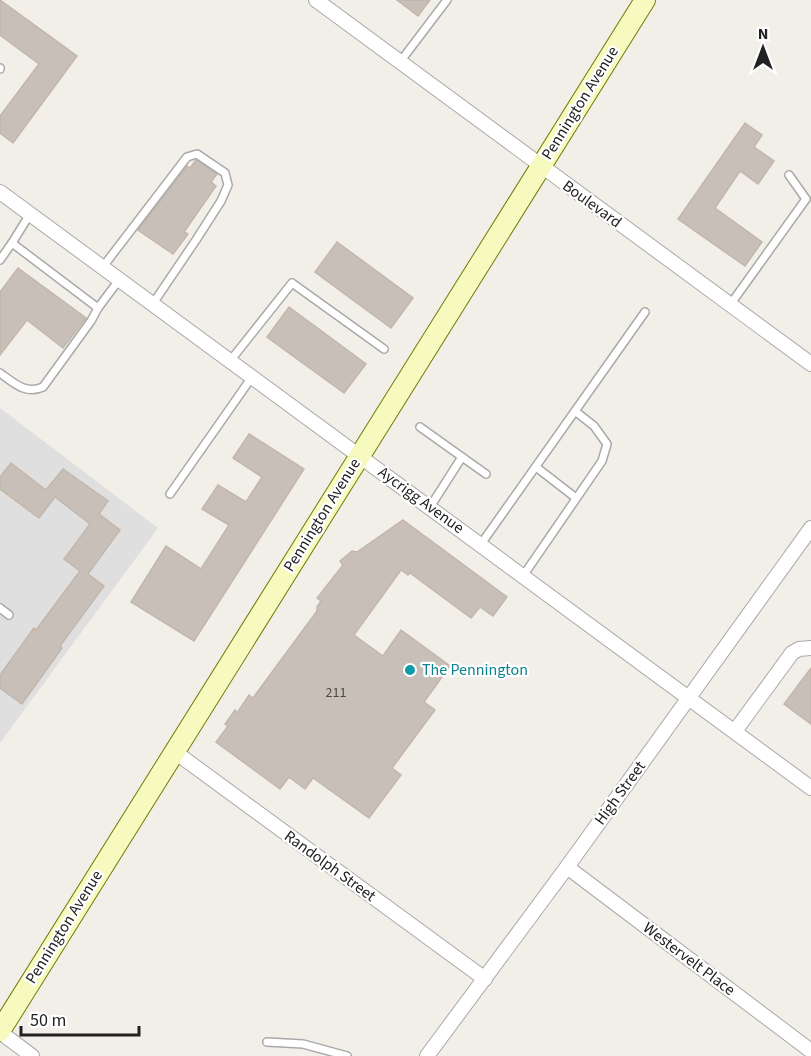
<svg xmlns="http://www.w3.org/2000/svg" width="811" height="1056" viewBox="0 0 811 1056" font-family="'Source Sans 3',sans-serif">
	<rect width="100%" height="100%" fill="#f2efe9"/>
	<path fill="#e0dfdf" d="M 0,408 L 158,528 L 0,743 Z"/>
	<g fill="#c7bfb8" stroke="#c4b6ab" stroke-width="1.5">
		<path d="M 0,0 L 77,56 L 13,143 L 0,133 L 0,116 L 39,64 L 0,35 Z"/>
		<path d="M 397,0 L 430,0 L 418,16 Z"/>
		<path d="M 745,123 L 762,135 L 754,147 L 774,161 L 758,184 L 740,171 L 715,208 L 762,242 L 745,266 L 678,219 Z"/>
		<path d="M 196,160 L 217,174 L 211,182 L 216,186 L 184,232 L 188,234 L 173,254 L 138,230 L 187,166 L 190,168 Z"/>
		<path d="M 337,242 L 413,298 L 391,328 L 315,272 Z"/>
		<path d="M 18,268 L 86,318 L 63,348 L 27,320 L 0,355 L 0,292 Z"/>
		<path d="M 289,307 L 366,364 L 344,393 L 267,337 Z"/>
		<path d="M 249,434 L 304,469 L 194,641 L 131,602 L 166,546 L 201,569 L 229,525 L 202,509 L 218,485 L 246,502 L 262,477 L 233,458 Z"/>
		<path d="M 11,463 L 46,490 L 63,469 L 108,501 L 99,514 L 120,530 L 88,574 L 104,586 L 60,646 L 62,648 L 22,704 L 0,688 L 0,675 L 34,628 L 36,630 L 80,571 L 64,559 L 90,524 L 55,497 L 39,518 L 0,489 L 0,477 Z"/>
		<path d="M 403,520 L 507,597 L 493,616 L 480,607 L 471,618 L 410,573 L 408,575 L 401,570 L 354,635 L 383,656 L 401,630 L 450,666 L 424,702 L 435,710 L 392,768 L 401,775 L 369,818 L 313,778 L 305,789 L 289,777 L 280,789 L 216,742 L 228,726 L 225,724 L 235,710 L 237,713 L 249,695 L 253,698 L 317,611 L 317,607 L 321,601 L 317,598 L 343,565 L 340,561 L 352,551 L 357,552 Z"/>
		<path d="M 811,668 L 811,724 L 784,704 Z"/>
	</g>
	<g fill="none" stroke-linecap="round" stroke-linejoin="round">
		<defs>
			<g id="lane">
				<path d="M 400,62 L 447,0"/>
				<path d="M 0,68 L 0,69"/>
				<path d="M 30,214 L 12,243 L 98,308 L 119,280"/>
				<path d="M 0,260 L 12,243"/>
				<path d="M 102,268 L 187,157 L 197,154 L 225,173 L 228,185 L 221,201 L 196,240 L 152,305"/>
				<path d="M 730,305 L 806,199 L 789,175"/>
				<path d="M 230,361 L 292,283 L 384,349"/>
				<path d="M 0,373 C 14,383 26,395 43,387 L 91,321 L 98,308"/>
				<path d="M 420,427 L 462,457 L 430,507"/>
				<path d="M 462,457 L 486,474"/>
				<path d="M 536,467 L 576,498"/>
				<path d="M 170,494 L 252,377"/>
				<path d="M 481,544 L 645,312"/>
				<path d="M 523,576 L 602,461 L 607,444 L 594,426 L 575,411"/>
				<path d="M 0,608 L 9,615"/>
				<path d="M 267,1042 L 303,1044 L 347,1056"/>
			</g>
			<g id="street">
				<path d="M 316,0 L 811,364"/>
				<path d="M 0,192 L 811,788"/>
				<path d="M 735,731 L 792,653 L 799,649 L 811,648"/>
				<path d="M 175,752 L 485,979"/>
				<path d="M 567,867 L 811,1051"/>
				<path d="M 0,1032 L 32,1056"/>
				<path d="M 427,1056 L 567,867 L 811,528"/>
			</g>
			<path id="secondary" d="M 0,1031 L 645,0"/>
		</defs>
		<use href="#lane" stroke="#a9a9a9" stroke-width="10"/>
		<use href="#street" stroke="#a9a9a9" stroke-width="16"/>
		<use href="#secondary" stroke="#707d05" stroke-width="22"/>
		<use href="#lane" stroke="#fff" stroke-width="7"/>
		<use href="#street" stroke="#fff" stroke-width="14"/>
		<use href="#secondary" stroke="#f7fabf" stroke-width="20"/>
	</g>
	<circle fill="#0f9aa8" stroke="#fff" stroke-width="2" cx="410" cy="670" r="6"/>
	<g text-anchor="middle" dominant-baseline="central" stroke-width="4.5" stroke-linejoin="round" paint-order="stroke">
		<g font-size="14" fill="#4b4948">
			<text x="336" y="693">211</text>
		</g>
		<g font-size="16" fill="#222" stroke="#fff">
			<text transform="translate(580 103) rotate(-58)">Pennington Avenue</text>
			<text transform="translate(592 204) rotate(36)">Boulevard</text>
			<text transform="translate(421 500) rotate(36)">Aycrigg Avenue</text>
			<text transform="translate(322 515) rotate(-58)">Pennington Avenue</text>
			<text transform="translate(620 793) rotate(-54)">High Street</text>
			<text transform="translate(330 866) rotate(36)">Randolph Street</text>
			<text transform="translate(64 927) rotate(-58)">Pennington Avenue</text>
			<text transform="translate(689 959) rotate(37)">Westervelt Place</text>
		</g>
		<g font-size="16" fill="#0d838f" stroke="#fff" text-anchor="start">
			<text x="422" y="670">The Pennington</text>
		</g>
	</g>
	<g transform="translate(763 48)" stroke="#ffffff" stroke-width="4.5" paint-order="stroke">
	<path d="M0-4.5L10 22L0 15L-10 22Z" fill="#222222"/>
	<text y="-9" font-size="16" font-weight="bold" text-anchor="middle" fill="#222222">N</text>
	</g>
	<path d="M21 1026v9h118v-9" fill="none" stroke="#222222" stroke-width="3"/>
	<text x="30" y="1026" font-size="18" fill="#222222" stroke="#ffffff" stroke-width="4.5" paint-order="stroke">50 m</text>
</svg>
